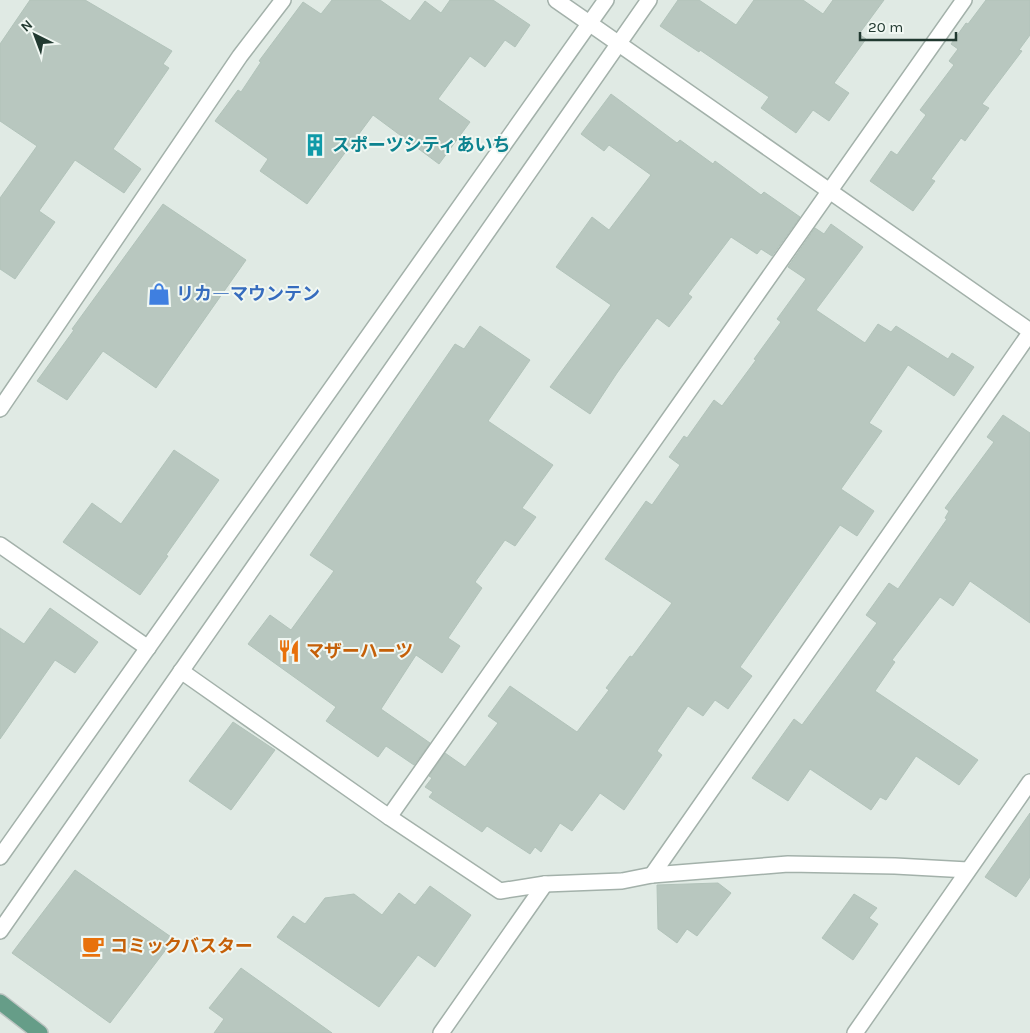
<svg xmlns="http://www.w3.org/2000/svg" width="1030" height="1033" viewBox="0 0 1030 1033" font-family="Karla,'Noto Sans JP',sans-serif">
	<rect width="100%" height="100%" fill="#e0eae4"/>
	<g fill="#b8c7bf" stroke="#b2c3ba">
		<path d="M 30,0 L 85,0 L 172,51 L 163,64 L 169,68 L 113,149 L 141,169 L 124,193 L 75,160 L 39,211 L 55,222 L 15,279 L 0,269 L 0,198 L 37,146 L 0,121 L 0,44 Z"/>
		<path d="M 332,0 L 380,0 L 410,21 L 425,1 L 441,13 L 450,0 L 493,0 L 530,25 L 515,47 L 505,40 L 485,67 L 470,56 L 438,99 L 470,122 L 439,164 L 373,115 L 307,204 L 260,171 L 268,159 L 215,121 L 238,90 L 241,92 L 261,62 L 259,61 L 303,2 L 321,14 Z"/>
		<path d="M 678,0 L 699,0 L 736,25 L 754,0 L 803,0 L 823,14 L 833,0 L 884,0 L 859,34 L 866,39 L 834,83 L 849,93 L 829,121 L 813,110 L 796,133 L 761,108 L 769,97 L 700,50 L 699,52 L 660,26 Z"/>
		<path d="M 986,0 L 1030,0 L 1030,35 L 1019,50 L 1022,51 L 982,104 L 989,108 L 965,141 L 961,138 L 931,179 L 935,181 L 913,211 L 870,181 L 891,151 L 897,155 L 926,115 L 920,110 L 954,65 L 949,61 L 958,49 L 951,44 L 966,23 L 968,24 Z"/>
		<path d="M 611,94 L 677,143 L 680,140 L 713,164 L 715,161 L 761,195 L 764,192 L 800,217 L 772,256 L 761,249 L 757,254 L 731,237 L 688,294 L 692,297 L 669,327 L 657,318 L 617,373 L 590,414 L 550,387 L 611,305 L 556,267 L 592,217 L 609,230 L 651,175 L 609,145 L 604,151 L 581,134 Z"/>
		<path d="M 163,204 L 246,260 L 156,388 L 103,351 L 67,400 L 37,381 L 74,330 L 72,329 Z"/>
		<path d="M 831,224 L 863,247 L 816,310 L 865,343 L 878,324 L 891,332 L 896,326 L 948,359 L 952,353 L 974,367 L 954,396 L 908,365 L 869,423 L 882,431 L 841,489 L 874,511 L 857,536 L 840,525 L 740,667 L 752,676 L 728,709 L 715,700 L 703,716 L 688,706 L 657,751 L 662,755 L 624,810 L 600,793 L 572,831 L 560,823 L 541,852 L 535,847 L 530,854 L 487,826 L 482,832 L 429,797 L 433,792 L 425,787 L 432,778 L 429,776 L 445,753 L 465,767 L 498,723 L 488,716 L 510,686 L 577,732 L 609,690 L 606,688 L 630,656 L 632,657 L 672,603 L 605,559 L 646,501 L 652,505 L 680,465 L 669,457 L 684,436 L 687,438 L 714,400 L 722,406 L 756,360 L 754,359 L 781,322 L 777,319 L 806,279 L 788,267 L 815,228 L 824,234 Z"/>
		<path d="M 480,326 L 530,360 L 488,421 L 553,465 L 522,508 L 536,517 L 515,546 L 505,540 L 475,582 L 482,588 L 448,638 L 460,646 L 442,673 L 416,655 L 381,709 L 430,743 L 414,765 L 386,746 L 378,757 L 326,721 L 336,707 L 248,644 L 270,615 L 291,630 L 334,571 L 310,555 L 455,344 L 464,349 Z"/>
		<path d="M 1003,415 L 1030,433 L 1030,623 L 970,581 L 953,606 L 940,597 L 892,660 L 895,662 L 875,691 L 978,760 L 959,785 L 916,756 L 886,800 L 880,797 L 871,810 L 810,769 L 788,801 L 752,778 L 794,719 L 802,725 L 877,623 L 866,615 L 889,583 L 898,589 L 947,519 L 945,518 L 949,511 L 945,508 L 994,442 L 987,437 Z"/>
		<path d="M 174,450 L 219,480 L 166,555 L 168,556 L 140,595 L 63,542 L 92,503 L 121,524 Z"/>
		<path d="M 50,608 L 98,642 L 75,673 L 55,660 L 0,739 L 0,628 L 24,644 Z"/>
		<path d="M 233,722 L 275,750 L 231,810 L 189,781 Z"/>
		<path d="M 1030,813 L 1030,877 L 1016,897 L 985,877 Z"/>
		<path d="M 75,870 L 174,939 L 110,1023 L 12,953 Z"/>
		<path d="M 718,883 L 731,893 L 697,936 L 687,929 L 677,943 L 658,929 L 657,885 Z"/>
		<path d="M 430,886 L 471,915 L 435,967 L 418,955 L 379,1007 L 277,937 L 293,916 L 305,924 L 325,898 L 354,894 L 382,915 L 399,893 L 415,905 Z"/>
		<path d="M 854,894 L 877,908 L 869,918 L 878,924 L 853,960 L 822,938 Z"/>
		<path d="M 241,968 L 332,1033 L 214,1033 L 224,1019 L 209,1008 Z"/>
	</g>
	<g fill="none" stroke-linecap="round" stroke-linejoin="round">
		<defs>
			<g id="minor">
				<path d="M 589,23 L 1030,331"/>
				<path d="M 0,409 L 240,56 L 283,0"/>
				<path d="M 0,545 L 148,648"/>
				<path d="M 181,671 L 389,817 L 500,891 L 545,884 L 622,881 L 652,875 L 788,864 L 895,866 L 968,870"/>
				<path d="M 389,817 L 964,0"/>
				<path d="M 652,875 L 1030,333"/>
				<path d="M 441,1033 L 545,884"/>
				<path d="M 855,1033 L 1030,782"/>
			</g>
			<g id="tertiary">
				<path d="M 556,0 L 589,23"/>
				<path d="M 0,857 L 606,0"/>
				<path d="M 0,931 L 649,0"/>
			</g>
			<path id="primary" d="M 0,1002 L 40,1033"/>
		</defs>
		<use href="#minor" stroke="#a3b1aa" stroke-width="18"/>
		<use href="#tertiary" stroke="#a3b1aa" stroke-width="18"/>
		<use href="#primary" stroke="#bcc4c1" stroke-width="18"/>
		<use href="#minor" stroke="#fff" stroke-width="15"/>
		<use href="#tertiary" stroke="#fff" stroke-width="15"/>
		<use href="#primary" stroke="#669d88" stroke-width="15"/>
	</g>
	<defs>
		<symbol id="building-bare" viewBox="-9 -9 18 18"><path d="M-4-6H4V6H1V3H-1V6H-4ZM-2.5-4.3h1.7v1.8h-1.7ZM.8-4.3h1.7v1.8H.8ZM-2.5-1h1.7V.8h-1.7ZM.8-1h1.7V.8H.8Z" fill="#0f9aa8" stroke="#f0f7f2" stroke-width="2.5" paint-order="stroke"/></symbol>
		<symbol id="shop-bare" viewBox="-9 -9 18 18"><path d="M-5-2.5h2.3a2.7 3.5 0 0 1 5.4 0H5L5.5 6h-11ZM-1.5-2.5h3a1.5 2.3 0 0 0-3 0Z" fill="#3f7fe0" stroke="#f0f7f2" stroke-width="2.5" paint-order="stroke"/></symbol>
		<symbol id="restaurant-bare" viewBox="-9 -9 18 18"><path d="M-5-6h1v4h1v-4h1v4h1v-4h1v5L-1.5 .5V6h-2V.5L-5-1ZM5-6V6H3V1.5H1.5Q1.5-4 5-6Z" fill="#e8710a" stroke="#f0f7f2" stroke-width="2.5" paint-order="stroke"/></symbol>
		<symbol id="cafe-bare" viewBox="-9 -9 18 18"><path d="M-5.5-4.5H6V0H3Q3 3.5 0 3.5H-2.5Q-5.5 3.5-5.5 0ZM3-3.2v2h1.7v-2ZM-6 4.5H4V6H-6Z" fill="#e8710a" stroke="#f0f7f2" stroke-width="2.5" paint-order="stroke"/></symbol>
	</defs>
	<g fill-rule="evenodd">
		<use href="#building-bare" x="299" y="129" width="32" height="32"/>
		<use href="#shop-bare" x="143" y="278" width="32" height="32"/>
		<use href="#restaurant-bare" x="273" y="635" width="32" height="32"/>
		<use href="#cafe-bare" x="77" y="930" width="32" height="32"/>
	</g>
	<g text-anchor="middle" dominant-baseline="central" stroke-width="4" stroke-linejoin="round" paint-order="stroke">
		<g font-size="18" font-weight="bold" fill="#0d838f" stroke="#f0f7f2" text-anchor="start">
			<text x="332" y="145">スポーツシティあいち</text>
		</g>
		<g font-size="18" font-weight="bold" fill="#366cbe" stroke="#f0f7f2" text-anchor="start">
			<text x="176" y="294">リカ―マウンテン</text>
		</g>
		<g font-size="18" font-weight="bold" fill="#c56008" stroke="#f0f7f2" text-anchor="start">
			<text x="306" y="651">マザーハーツ</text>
			<text x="110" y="946">コミックバスター</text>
		</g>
	</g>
	<g transform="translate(35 35) rotate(318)" stroke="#f0f7f2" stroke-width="4" paint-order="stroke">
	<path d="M0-4L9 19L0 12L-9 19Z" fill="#213930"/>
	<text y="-8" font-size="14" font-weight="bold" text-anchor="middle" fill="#213930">N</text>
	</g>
	<path d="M860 32v8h96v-8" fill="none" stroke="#213930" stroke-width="2.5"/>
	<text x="868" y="32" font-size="15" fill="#213930" stroke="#f0f7f2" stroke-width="4" paint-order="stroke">20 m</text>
</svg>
